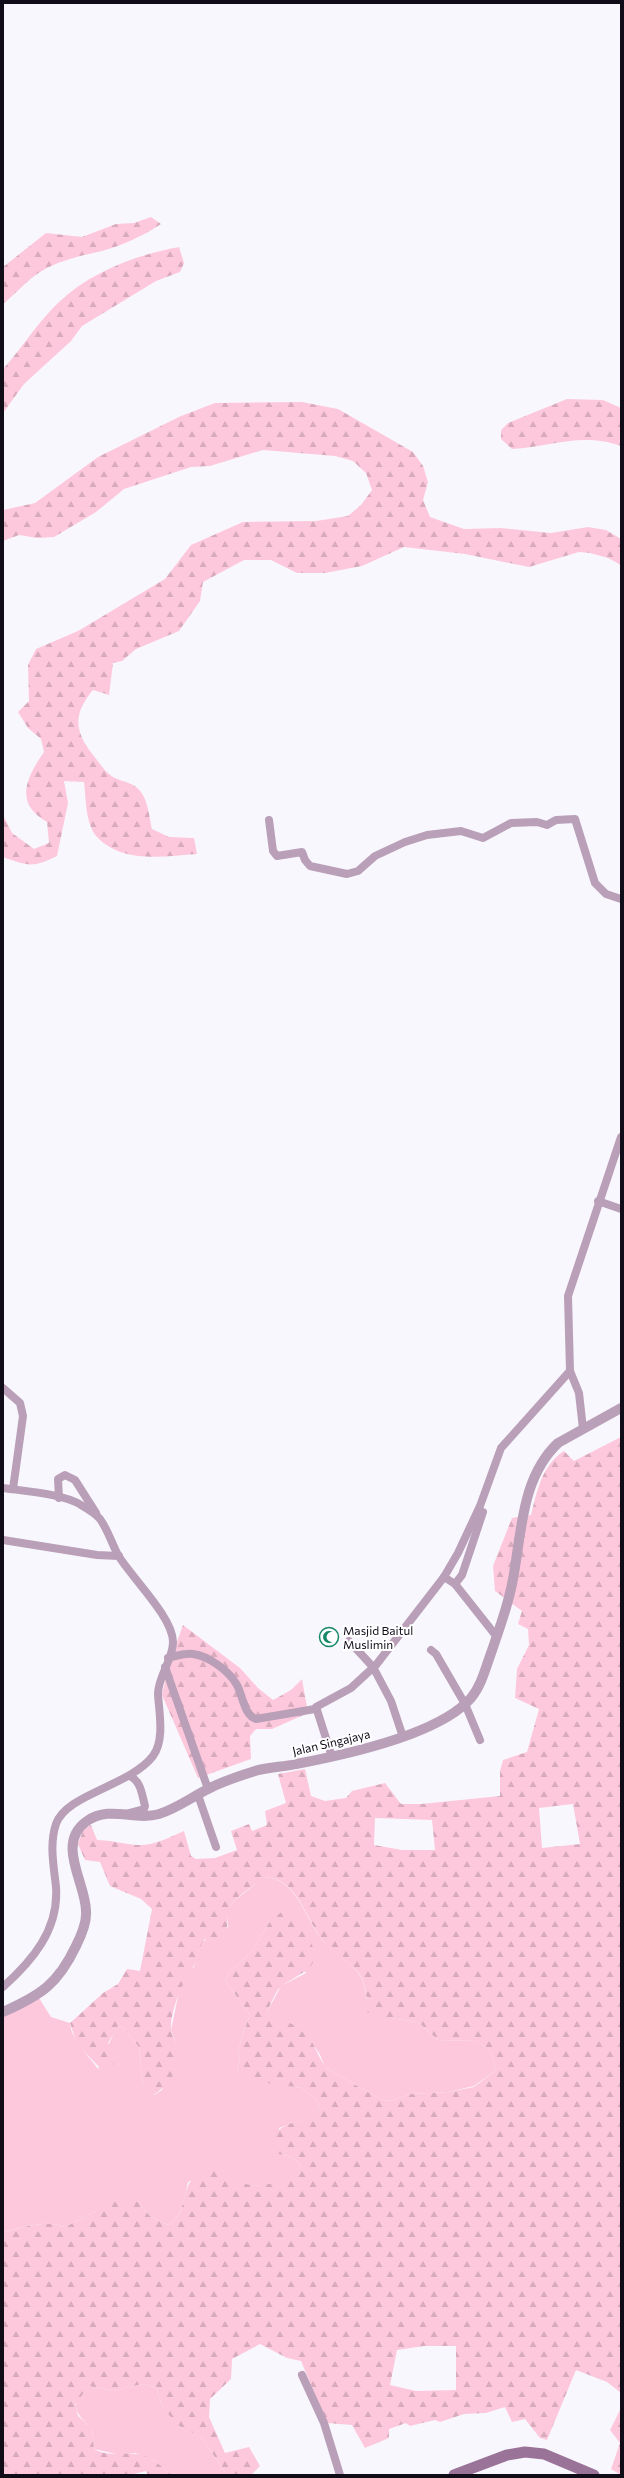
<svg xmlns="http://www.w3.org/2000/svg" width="624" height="2478" viewBox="0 0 624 2478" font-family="Commissioner,sans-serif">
	<defs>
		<pattern id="forest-firs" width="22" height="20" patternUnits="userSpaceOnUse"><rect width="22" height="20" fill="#fdc8dc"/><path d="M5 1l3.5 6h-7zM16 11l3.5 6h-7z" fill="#d8abbc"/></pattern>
	</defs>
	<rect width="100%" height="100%" fill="#f9f7fe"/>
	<g fill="#fdc8dc">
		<path d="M 264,1877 C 298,1878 305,1921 324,1942 C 333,1952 358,1968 362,1979 C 365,1986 366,1995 367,2003 L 390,2018 L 418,2022 L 438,2040 L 478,2041 L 491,2052 L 496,2070 L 474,2086 L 448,2092 L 411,2094 L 389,2101 L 380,2099 L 328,2069 C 322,2064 323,2060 319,2053 C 307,2033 287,2022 267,2012 L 281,1986 L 306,1973 L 270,1921 L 251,1953 L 229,1972 L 225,1980 L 250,2015 L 243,2033 L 238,2051 L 240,2060 L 237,2070 L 240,2078 L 302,2088 L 316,2100 L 320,2107 L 315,2115 L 279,2128 L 278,2154 C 287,2156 297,2157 300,2166 C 293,2181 264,2188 247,2185 C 236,2183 223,2175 212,2171 L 188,2182 C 184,2198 183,2217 168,2225 L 150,2216 L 138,2202 L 96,2211 L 65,2227 C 46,2219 22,2228 3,2232 L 3,2016 L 39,1998 L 51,2017 L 70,2023 C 72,2042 88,2054 98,2069 L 115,2030 L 118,2026 L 122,2027 L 139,2047 L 143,2085 L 154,2095 L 162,2090 L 178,2048 L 171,2030 L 180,1987 L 189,1970 L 194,1967 L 202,1942 L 228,1927 L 228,1909 L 233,1902 Z"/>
		<path d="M 142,2384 L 156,2387 L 162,2406 L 180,2427 L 189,2429 L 201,2437 L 227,2475 L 172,2475 L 153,2460 L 135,2453 L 121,2455 L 94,2449 L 92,2428 C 75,2414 67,2401 89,2386 L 114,2391 Z"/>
	</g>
	<g fill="url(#forest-firs)" fill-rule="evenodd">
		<path d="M 151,217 L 161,224 C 145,235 121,246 102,251 C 83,255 66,259 49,267 C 31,275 18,292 3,304 L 3,267 L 46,233 L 82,237 L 116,224 L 134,223 Z"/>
		<path d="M 179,247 L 184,263 L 180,272 L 156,281 L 82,326 L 71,341 L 24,384 L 3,413 L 3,369 C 23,347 37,323 58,303 C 90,272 136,255 179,247 Z"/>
		<path d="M 567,399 L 603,400 L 621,408 L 621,446 C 581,432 551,447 512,449 L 501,439 L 501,430 L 508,423 Z"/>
		<path d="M 302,402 L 338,409 L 413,452 L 423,466 L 428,482 L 423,500 L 430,517 L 464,529 L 501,528 L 551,533 L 588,527 L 606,530 L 621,539 L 621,565 L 608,558 L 590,553 L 579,552 L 529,567 L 465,554 L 404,547 L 362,566 L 325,573 L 297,573 L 271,560 L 244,560 L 203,582 L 200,601 L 179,631 L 136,649 L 122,661 L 113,663 L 109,695 L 93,690 C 73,714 74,731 93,755 C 98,761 103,769 109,774 C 116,781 129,781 136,787 C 148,796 149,816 152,829 L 169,837 L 194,838 L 197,854 C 165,856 124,864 98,838 C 85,825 86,798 84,782 L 64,781 L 68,803 L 57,856 C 33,868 28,866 3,857 L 3,815 L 12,833 L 34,849 L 49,843 L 47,822 C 14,803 26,778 44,752 L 41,739 L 28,728 L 18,712 L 29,701 L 28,665 L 36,649 L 78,631 L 165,579 L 191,545 L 243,522 L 316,521 L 348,516 L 361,505 L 372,490 L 366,473 L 353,461 L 335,456 L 263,450 L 210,466 L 191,467 L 124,489 L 96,512 L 54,537 L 37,538 L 19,535 L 3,541 L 3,510 L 35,503 L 98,457 L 181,416 L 215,403 Z"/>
		<path d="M 621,1437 L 621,2393 L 607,2382 L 576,2370 L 547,2440 L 540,2438 L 525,2419 L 512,2422 L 505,2407 L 486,2413 L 464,2414 L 440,2422 L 435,2420 L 410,2426 L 406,2423 L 389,2429 L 389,2438 L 365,2448 L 352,2425 L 327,2423 L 301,2361 L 287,2358 L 260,2344 L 232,2359 L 231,2379 L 210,2399 L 209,2417 L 225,2453 L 249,2447 L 260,2466 L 251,2475 L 227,2475 L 201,2437 L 177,2425 L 162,2406 L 156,2387 L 142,2384 L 114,2391 L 89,2386 L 75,2404 L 78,2416 L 92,2428 L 94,2449 C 106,2456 121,2453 134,2454 C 149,2454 161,2466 172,2475 L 148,2475 L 146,2471 L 130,2475 L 3,2475 L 3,2232 C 23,2228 46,2219 65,2227 L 96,2211 L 101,2204 L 129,2200 L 138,2202 L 150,2216 L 168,2225 C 191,2213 177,2183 202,2172 C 215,2166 234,2181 246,2184 C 261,2189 293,2180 300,2166 C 297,2157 287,2156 278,2154 L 271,2144 C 276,2118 307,2126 320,2107 L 316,2100 L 302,2088 L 240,2079 L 237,2070 L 240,2060 L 238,2051 L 243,2033 L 250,2015 L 225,1980 L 229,1972 L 251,1953 L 270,1921 L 284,1910 C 296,1915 300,1922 306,1933 C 327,1968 305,1969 282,1986 C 275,1990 271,2005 267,2012 C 281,2019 297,2024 307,2036 C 317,2046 318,2060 328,2069 L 380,2099 L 389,2101 L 411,2094 L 448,2092 L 474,2087 L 496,2070 L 491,2052 L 478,2041 L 438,2040 L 418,2022 L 390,2018 L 366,2012 C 368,2002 366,1988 362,1978 C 357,1967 333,1953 324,1942 C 306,1921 298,1878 265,1877 C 254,1885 242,1893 233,1902 C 222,1914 235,1931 217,1938 C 212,1940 210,1941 205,1939 C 198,1946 200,1959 193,1967 C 183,1980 170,2012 171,2029 C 171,2035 176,2041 178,2047 C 183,2066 169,2086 153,2095 L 143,2085 L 139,2047 L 122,2027 L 118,2026 L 108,2043 L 115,2050 L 114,2064 L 103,2071 L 77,2044 L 70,2023 L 103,1993 L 118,1984 L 127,1969 L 140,1971 L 152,1909 L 141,1899 L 110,1886 L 100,1862 L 85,1860 L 78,1844 L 83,1830 L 91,1825 L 97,1840 C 111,1840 123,1844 137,1845 C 154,1846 170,1837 184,1831 L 191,1856 L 196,1859 L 215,1858 L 237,1850 L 231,1831 L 249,1824 L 252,1831 L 267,1825 L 265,1811 L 286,1803 L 278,1774 L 305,1769 L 311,1796 L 325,1801 L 346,1798 L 352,1791 L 385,1783 L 401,1804 L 421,1804 L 500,1796 L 500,1771 L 503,1760 L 527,1752 L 539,1709 L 515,1698 L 517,1669 L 529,1645 L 528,1629 L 518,1624 L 522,1611 L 495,1591 L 493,1566 L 512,1518 L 531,1515 C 537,1491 542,1465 564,1451 L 574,1461 ZM 573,1804 L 580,1844 L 542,1848 L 539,1808 ZM 375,1818 L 432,1820 L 435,1850 L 402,1850 L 374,1845 ZM 424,2346 L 456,2346 L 456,2390 L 416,2391 L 390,2385 L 397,2350 Z"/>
		<path d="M 183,1625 L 240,1668 L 258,1688 L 273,1700 L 291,1690 L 302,1679 L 308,1713 L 272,1729 L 256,1729 L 250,1736 L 251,1759 L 198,1778 L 162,1695 L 169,1664 Z"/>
		<path d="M 621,2408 L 621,2475 L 611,2469 L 620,2443 L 610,2430 Z"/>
	</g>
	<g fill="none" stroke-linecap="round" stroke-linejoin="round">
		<g stroke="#b99fb8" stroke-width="8">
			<path d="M 269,820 L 273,851 L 277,856 L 302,852 L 305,860 L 310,866 L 347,874 L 358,871 L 375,856 L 405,842 L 427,835 L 461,831 L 483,838 L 511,823 L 537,822 L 547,825 L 556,820 L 575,819 L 595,883 L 606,894 L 621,899"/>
			<path d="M 598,1201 L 621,1209"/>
			<path d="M 3,1388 L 20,1403 L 23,1416 L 13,1489"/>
			<path d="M 583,1429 L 579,1393 L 570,1371 L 568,1296 L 621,1137"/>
			<path d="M 3,1488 C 24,1491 64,1494 81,1505 C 88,1509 95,1513 100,1519 C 108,1530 112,1544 118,1555 C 131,1577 173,1617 173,1642 C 173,1660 158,1676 158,1694 C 159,1712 165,1740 153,1756 C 130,1786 66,1794 56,1824 C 49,1845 54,1867 56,1887 C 59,1930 32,1961 3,1987"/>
			<path d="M 59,1498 L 58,1479 L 65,1475 L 75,1480 L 96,1513"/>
			<path d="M 3,1540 L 97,1555 L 119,1556"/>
			<path d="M 444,1577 L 455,1584 L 462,1575 L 483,1512"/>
			<path d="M 455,1584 L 497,1637"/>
			<path d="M 349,1641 L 373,1667 L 391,1701 L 403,1737"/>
			<path d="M 431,1650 L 436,1654 L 465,1704 L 480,1740"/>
			<path d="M 168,1658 C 176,1656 185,1653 193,1654 C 209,1656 229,1671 237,1685 C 243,1696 244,1715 256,1719 L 315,1709"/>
			<path d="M 165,1667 L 208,1789"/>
			<path d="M 332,1757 L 316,1707 L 351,1688 L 376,1665 L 444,1577 L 458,1553 L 480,1506 L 501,1448 L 570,1371"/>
			<path d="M 198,1795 L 216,1847"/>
			<path d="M 129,1813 L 144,1809 L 145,1806 C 142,1795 141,1781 130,1776"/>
			<path d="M 302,2375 L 324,2423 L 340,2475"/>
		</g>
		<path stroke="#b99fb8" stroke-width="10" d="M 3,2012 C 41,1995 58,1984 76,1946 C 81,1936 87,1922 86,1911 C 86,1883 55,1843 87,1821 C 110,1805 134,1821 159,1814 C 176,1809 192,1797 208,1789 C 223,1781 239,1776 255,1771 C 269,1767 283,1767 296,1764 C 344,1755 439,1735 471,1698 C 481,1686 485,1670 490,1656 C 500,1627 511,1597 515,1567 C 522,1524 524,1475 558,1443 L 621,1408"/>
		<path stroke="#9a7398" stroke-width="11" d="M 454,2475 L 507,2455 L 525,2452 L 544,2454 L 594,2475"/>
	</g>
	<defs>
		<symbol id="mosque-ring" viewBox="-11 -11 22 22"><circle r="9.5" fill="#fff" stroke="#158868" stroke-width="1.5"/><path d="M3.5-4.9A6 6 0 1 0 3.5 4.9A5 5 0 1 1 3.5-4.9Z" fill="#158868"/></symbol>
	</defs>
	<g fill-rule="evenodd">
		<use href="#mosque-ring" x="318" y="1626" width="22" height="22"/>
	</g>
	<g text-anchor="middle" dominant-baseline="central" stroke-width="4" stroke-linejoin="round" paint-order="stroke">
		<g font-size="12" fill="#100c18" stroke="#fff" text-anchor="start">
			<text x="343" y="1630">Masjid Baitul<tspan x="343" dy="14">Muslimin</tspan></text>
		</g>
		<g font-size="12" fill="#100c18" stroke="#fff">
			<text transform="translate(331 1742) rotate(-13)">Jalan Singajaya</text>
		</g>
	</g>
	<rect width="624" height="2478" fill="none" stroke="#100c18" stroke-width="8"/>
</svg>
